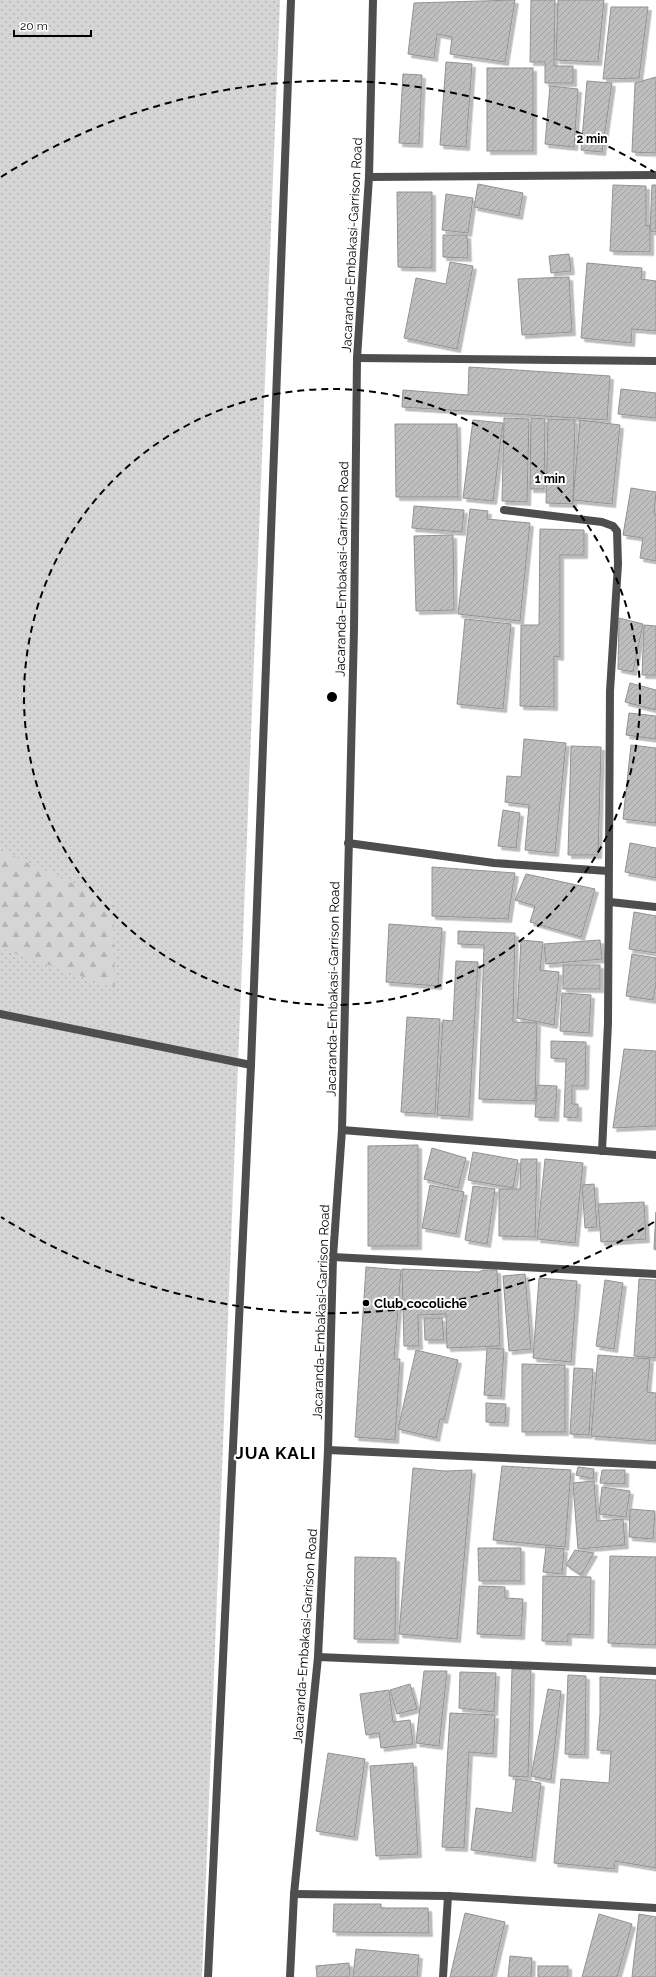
<svg xmlns="http://www.w3.org/2000/svg" width="656" height="1977" viewBox="0 0 656 1977" font-family="Raleway,sans-serif">
	<defs>
		<pattern id="grass-dots" width="8" height="8" patternUnits="userSpaceOnUse"><rect width="8" height="8" fill="#d5d5d5"/><path d="M2 2h.1M6 6h.1" fill="none" stroke="#b5b5b5" stroke-width="1.8" stroke-linecap="round"/></pattern>
		<pattern id="forest-firs" width="22" height="20" patternUnits="userSpaceOnUse"><rect width="22" height="20" fill="#d5d5d5"/><path d="M5 1l3.5 6h-7zM16 11l3.5 6h-7z" fill="#b5b5b5"/></pattern>
		<pattern id="building-hatch" width="6" height="6" patternUnits="userSpaceOnUse"><rect width="6" height="6" fill="#bebebe"/><path d="M-1 1l2-2M0 6l6-6M5 7l2-2" fill="none" stroke="#a2a2a2"/></pattern>
		<filter id="shadow"><feDropShadow dx="3.5" dy="3.5" stdDeviation="0" flood-color="#0004"/></filter>
	</defs>
	<rect width="100%" height="100%" fill="#fff"/>
	<path fill="url(#grass-dots)" d="M 0,0 L 280,0 L 202,1977 L 0,1977 Z"/>
	<path fill="url(#forest-firs)" d="M 0,850 L 113,902 L 115,988 L 0,948 Z"/>
	<g fill="url(#building-hatch)" stroke="#929292" filter="url(#shadow)">
		<path d="M 515,0 L 505,62 L 450,54 L 452,37 L 437,34 L 434,58 L 408,54 L 414,3 Z"/>
		<path d="M 531,0 L 555,0 L 554,66 L 573,66 L 573,83 L 545,83 L 545,62 L 530,62 Z"/>
		<path d="M 558,0 L 604,0 L 598,62 L 556,60 Z"/>
		<path d="M 611,7 L 648,7 L 639,78 L 603,79 Z"/>
		<path d="M 446,62 L 472,64 L 466,147 L 440,145 Z"/>
		<rect x="487" y="68" width="46" height="83"/>
		<path d="M 403,74 L 422,75 L 419,144 L 399,143 Z"/>
		<path d="M 656,77 L 656,153 L 632,152 L 635,83 Z"/>
		<path d="M 587,81 L 612,83 L 602,152 L 581,150 Z"/>
		<path d="M 550,86 L 578,89 L 574,147 L 545,144 Z"/>
		<path d="M 478,184 L 523,193 L 519,216 L 474,207 Z"/>
		<path d="M 613,185 L 646,186 L 646,226 L 650,225 L 650,252 L 610,251 Z"/>
		<path d="M 652,185 L 656,185 L 656,232 L 650,231 Z"/>
		<path d="M 397,192 L 432,192 L 432,268 L 398,267 Z"/>
		<path d="M 446,194 L 473,198 L 468,233 L 442,230 Z"/>
		<path d="M 443,235 L 467,235 L 468,258 L 443,257 Z"/>
		<path d="M 569,254 L 571,271 L 551,273 L 549,256 Z"/>
		<path d="M 450,262 L 473,266 L 457,349 L 404,338 L 416,278 L 446,284 Z"/>
		<path d="M 587,263 L 642,268 L 641,279 L 656,281 L 656,331 L 632,329 L 631,343 L 581,338 Z"/>
		<path d="M 569,277 L 572,332 L 522,335 L 518,279 Z"/>
		<path d="M 469,367 L 610,376 L 607,420 L 402,407 L 403,390 L 468,395 Z"/>
		<path d="M 621,389 L 656,393 L 656,418 L 618,414 Z"/>
		<path d="M 504,418 L 529,419 L 527,502 L 502,501 Z"/>
		<path d="M 531,418 L 545,419 L 544,489 L 530,489 Z"/>
		<path d="M 548,419 L 575,420 L 573,504 L 546,503 Z"/>
		<path d="M 473,420 L 503,423 L 493,501 L 463,498 Z"/>
		<path d="M 580,420 L 620,425 L 612,504 L 573,500 Z"/>
		<path d="M 395,424 L 457,424 L 458,497 L 396,497 Z"/>
		<path d="M 631,488 L 656,492 L 654,514 L 656,514 L 656,561 L 640,558 L 643,538 L 623,535 Z"/>
		<path d="M 414,506 L 464,510 L 462,532 L 412,528 Z"/>
		<path d="M 470,509 L 488,511 L 487,519 L 530,523 L 520,621 L 458,614 Z"/>
		<path d="M 540,529 L 584,530 L 584,555 L 560,555 L 560,657 L 554,656 L 554,707 L 520,706 L 521,625 L 539,625 Z"/>
		<path d="M 453,535 L 454,610 L 416,611 L 414,536 Z"/>
		<path d="M 619,618 L 643,624 L 633,672 L 618,669 Z"/>
		<path d="M 465,619 L 511,624 L 503,709 L 457,704 Z"/>
		<path d="M 644,625 L 656,626 L 656,675 L 642,675 Z"/>
		<path d="M 630,683 L 656,690 L 656,710 L 625,702 Z"/>
		<path d="M 629,713 L 656,716 L 656,739 L 626,735 Z"/>
		<path d="M 524,739 L 566,743 L 555,853 L 525,850 L 529,805 L 505,802 L 507,776 L 521,777 Z"/>
		<path d="M 631,745 L 656,748 L 656,823 L 623,819 Z"/>
		<path d="M 571,746 L 601,747 L 598,855 L 568,855 Z"/>
		<path d="M 503,810 L 520,813 L 516,848 L 498,846 Z"/>
		<path d="M 630,843 L 656,848 L 656,878 L 625,872 Z"/>
		<path d="M 432,867 L 515,873 L 508,919 L 432,916 Z"/>
		<path d="M 526,874 L 595,889 L 581,937 L 530,922 L 535,906 L 515,900 Z"/>
		<path d="M 634,912 L 656,916 L 656,953 L 629,949 Z"/>
		<path d="M 389,924 L 442,928 L 438,986 L 386,982 Z"/>
		<path d="M 458,931 L 515,933 L 513,1022 L 537,1023 L 535,1101 L 479,1099 L 484,945 L 458,944 Z"/>
		<path d="M 521,940 L 543,942 L 540,970 L 559,972 L 554,1025 L 517,1018 Z"/>
		<path d="M 600,940 L 602,959 L 546,964 L 544,944 Z"/>
		<path d="M 632,954 L 656,958 L 656,984 L 653,1000 L 626,996 Z"/>
		<path d="M 456,961 L 478,962 L 469,1117 L 437,1115 L 443,1020 L 453,1021 Z"/>
		<rect x="563" y="965" width="37" height="24"/>
		<path d="M 562,993 L 591,995 L 589,1033 L 560,1031 Z"/>
		<path d="M 407,1017 L 440,1019 L 435,1114 L 401,1112 Z"/>
		<path d="M 551,1041 L 586,1042 L 585,1086 L 572,1086 L 572,1104 L 578,1104 L 578,1118 L 564,1117 L 566,1059 L 551,1058 Z"/>
		<path d="M 624,1049 L 656,1051 L 656,1126 L 613,1128 Z"/>
		<path d="M 537,1085 L 557,1086 L 555,1118 L 535,1117 Z"/>
		<path d="M 418,1145 L 418,1246 L 368,1246 L 368,1146 Z"/>
		<path d="M 432,1148 L 466,1158 L 458,1188 L 424,1179 Z"/>
		<path d="M 473,1152 L 518,1160 L 513,1188 L 468,1180 Z"/>
		<path d="M 521,1159 L 537,1159 L 535,1237 L 499,1236 L 499,1189 L 520,1189 Z"/>
		<path d="M 545,1159 L 583,1163 L 575,1243 L 537,1239 Z"/>
		<path d="M 594,1184 L 597,1227 L 585,1228 L 582,1185 Z"/>
		<path d="M 430,1185 L 464,1192 L 456,1234 L 422,1228 Z"/>
		<path d="M 473,1186 L 495,1189 L 487,1244 L 465,1240 Z"/>
		<path d="M 644,1202 L 646,1239 L 601,1242 L 598,1204 Z"/>
		<path d="M 656,1212 L 656,1250 L 654,1249 Z"/>
		<path d="M 366,1267 L 401,1270 L 394,1359 L 400,1359 L 395,1440 L 355,1437 Z"/>
		<path d="M 402,1269 L 479,1272 L 483,1270 L 497,1270 L 500,1346 L 447,1348 L 446,1314 L 418,1315 L 419,1346 L 404,1346 Z"/>
		<path d="M 525,1274 L 531,1349 L 509,1351 L 503,1276 Z"/>
		<path d="M 539,1278 L 577,1281 L 571,1362 L 533,1358 Z"/>
		<path d="M 639,1279 L 656,1280 L 656,1358 L 634,1356 Z"/>
		<path d="M 605,1280 L 623,1283 L 614,1349 L 596,1346 Z"/>
		<path d="M 424,1318 L 442,1318 L 444,1340 L 425,1340 Z"/>
		<path d="M 487,1348 L 504,1349 L 501,1396 L 484,1395 Z"/>
		<path d="M 416,1350 L 458,1360 L 444,1420 L 440,1419 L 436,1438 L 398,1429 Z"/>
		<path d="M 598,1355 L 650,1359 L 647,1392 L 656,1393 L 656,1441 L 591,1436 Z"/>
		<path d="M 522,1364 L 565,1365 L 565,1432 L 522,1432 Z"/>
		<path d="M 574,1368 L 593,1369 L 589,1435 L 570,1434 Z"/>
		<path d="M 486,1403 L 506,1404 L 505,1423 L 486,1422 Z"/>
		<path d="M 502,1466 L 571,1470 L 565,1547 L 493,1540 Z"/>
		<path d="M 578,1467 L 594,1469 L 593,1479 L 576,1475 Z"/>
		<path d="M 413,1468 L 445,1471 L 472,1470 L 457,1639 L 399,1634 Z"/>
		<path d="M 602,1470 L 625,1470 L 625,1484 L 600,1483 Z"/>
		<path d="M 594,1481 L 597,1521 L 623,1519 L 625,1545 L 578,1549 L 573,1483 Z"/>
		<path d="M 602,1487 L 630,1491 L 626,1517 L 599,1514 Z"/>
		<path d="M 630,1509 L 655,1511 L 653,1539 L 629,1537 Z"/>
		<path d="M 546,1547 L 564,1549 L 562,1574 L 543,1572 Z"/>
		<path d="M 478,1548 L 521,1548 L 521,1581 L 479,1581 Z"/>
		<path d="M 575,1550 L 594,1553 L 581,1575 L 566,1565 Z"/>
		<path d="M 610,1556 L 656,1557 L 656,1645 L 608,1643 Z"/>
		<path d="M 355,1557 L 396,1558 L 395,1640 L 354,1639 Z"/>
		<path d="M 543,1576 L 591,1577 L 590,1635 L 568,1634 L 568,1642 L 542,1641 Z"/>
		<path d="M 479,1586 L 505,1587 L 505,1598 L 523,1599 L 521,1636 L 477,1634 Z"/>
		<path d="M 512,1669 L 531,1670 L 528,1777 L 509,1776 Z"/>
		<path d="M 424,1671 L 447,1671 L 439,1746 L 416,1743 Z"/>
		<path d="M 460,1672 L 496,1673 L 494,1712 L 459,1708 Z"/>
		<path d="M 568,1675 L 586,1676 L 585,1755 L 565,1754 Z"/>
		<path d="M 600,1677 L 656,1680 L 656,1868 L 615,1861 L 614,1869 L 554,1863 L 561,1779 L 609,1783 L 611,1751 L 597,1750 L 600,1714 Z"/>
		<path d="M 410,1684 L 417,1709 L 397,1714 L 390,1690 Z"/>
		<path d="M 548,1689 L 561,1691 L 551,1780 L 531,1776 Z"/>
		<path d="M 389,1690 L 393,1722 L 410,1720 L 413,1744 L 381,1748 L 379,1733 L 366,1735 L 360,1694 Z"/>
		<path d="M 450,1713 L 495,1715 L 493,1754 L 469,1752 L 464,1848 L 442,1847 Z"/>
		<path d="M 328,1753 L 365,1759 L 354,1837 L 316,1831 Z"/>
		<path d="M 413,1763 L 418,1854 L 376,1856 L 370,1766 Z"/>
		<path d="M 516,1779 L 541,1783 L 532,1858 L 471,1850 L 476,1808 L 512,1813 Z"/>
		<path d="M 334,1904 L 381,1904 L 381,1908 L 428,1908 L 429,1933 L 333,1932 Z"/>
		<path d="M 465,1913 L 505,1922 L 492,1977 L 450,1977 Z"/>
		<path d="M 599,1914 L 632,1924 L 617,1977 L 582,1977 Z"/>
		<path d="M 639,1914 L 656,1917 L 656,1977 L 632,1977 Z"/>
		<path d="M 356,1949 L 419,1955 L 417,1977 L 353,1977 Z"/>
		<path d="M 510,1956 L 532,1958 L 531,1977 L 508,1977 Z"/>
		<path d="M 349,1963 L 350,1977 L 317,1977 L 316,1966 Z"/>
		<rect x="538" y="1966" width="30" height="11"/>
	</g>
	<g fill="none" stroke-linecap="round" stroke-linejoin="round">
		<path stroke="#4e4e4e" stroke-width="8" d="M 0,1014 L 251,1065"/>
		<g stroke="#4e4e4e" stroke-width="8">
			<path d="M 369,177 L 656,175"/>
			<path d="M 357,358 L 656,361"/>
			<path d="M 504,510 L 602,522 L 613,526 L 617,531 L 618,564 L 610,691 L 608,1023 L 602,1151"/>
			<path d="M 348,843 L 494,863 L 608,871"/>
			<path d="M 610,902 L 656,907"/>
			<path d="M 342,1130 L 656,1155"/>
			<path d="M 333,1257 L 656,1274"/>
			<path d="M 328,1450 L 656,1465"/>
			<path d="M 318,1657 L 656,1671"/>
			<path d="M 294,1894 L 448,1896 L 656,1908"/>
			<path d="M 208,1977 L 251,1065 L 291,0"/>
			<path d="M 443,1977 L 448,1896"/>
		</g>
		<path stroke="#4e4e4e" stroke-width="8" d="M 290,1977 L 294,1894 L 318,1657 L 328,1450 L 333,1257 L 342,1130 L 354,629 L 357,358 L 369,177 L 373,0"/>
	</g>
	<g fill="none" stroke="#000" stroke-width="2" stroke-dasharray="7 5">
		<circle cx="332" cy="697" r="308"/>
		<path d="M654 1222A616 616 0 0 1 1 1217M1 177A616 616 0 0 1 654 172"/>
	</g>
	<circle fill="#000" stroke="#fff" stroke-width="1.5" cx="366" cy="1303" r="4"/>
	<g text-anchor="middle" dominant-baseline="central" stroke-width="4" stroke-linejoin="round" paint-order="stroke">
		<g font-size="13" fill="#000" stroke="#fff">
			<text transform="translate(352 245) rotate(-87)">Jacaranda-Embakasi-Garrison Road</text>
			<text transform="translate(342 569) rotate(-89)">Jacaranda-Embakasi-Garrison Road</text>
			<text transform="translate(333 989) rotate(-89)">Jacaranda-Embakasi-Garrison Road</text>
			<text transform="translate(321 1312) rotate(-88)">Jacaranda-Embakasi-Garrison Road</text>
			<text transform="translate(305 1636) rotate(-86)">Jacaranda-Embakasi-Garrison Road</text>
		</g>
		<g font-size="13" font-weight="bold" fill="#000" stroke="#fff" text-anchor="start">
			<text x="374" y="1303">Club cocoliche</text>
		</g>
		<g font-size="17" font-weight="bold" letter-spacing="1" fill="#000" stroke="#fff">
			<text x="276" y="1453">JUA KALI</text>
		</g>
	</g>
	<circle cx="332" cy="697" r="6" fill="#000" stroke="#fff" stroke-width="2"/>
	<g font-size="12" text-anchor="middle" font-weight="bold" fill="#000" stroke="#fff" stroke-width="4" stroke-linejoin="round" paint-order="stroke">
		<text x="592" y="143">2 min</text>
		<text x="550" y="483">1 min</text>
	</g>
	<path d="M14 30v6h77v-6" fill="none" stroke="#000000" stroke-width="2"/>
	<text x="20" y="30" font-size="12" fill="#000000" stroke="#ffffff" stroke-width="3" paint-order="stroke">20 m</text>
</svg>
